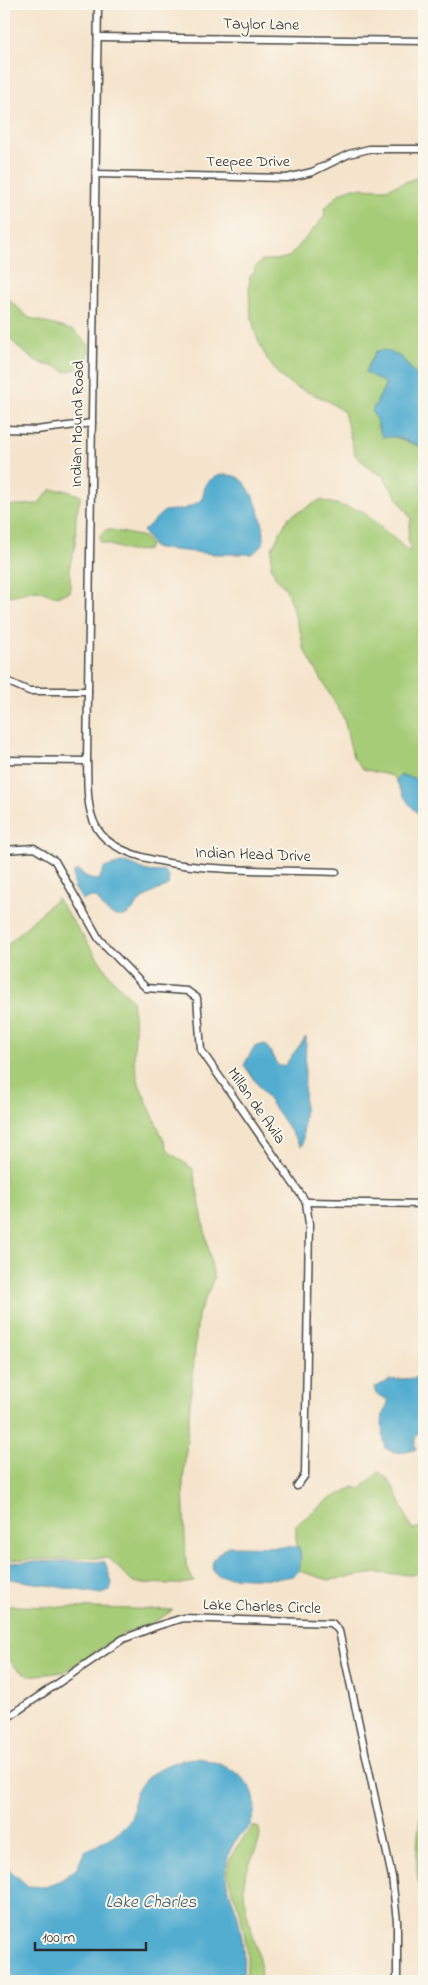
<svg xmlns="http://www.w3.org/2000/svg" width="428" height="1985" viewBox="0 0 428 1985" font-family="'Indie Flower',sans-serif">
	<rect width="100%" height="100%" fill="#fbf7ec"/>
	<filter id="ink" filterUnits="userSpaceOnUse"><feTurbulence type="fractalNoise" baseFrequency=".02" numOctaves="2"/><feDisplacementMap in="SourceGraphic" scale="10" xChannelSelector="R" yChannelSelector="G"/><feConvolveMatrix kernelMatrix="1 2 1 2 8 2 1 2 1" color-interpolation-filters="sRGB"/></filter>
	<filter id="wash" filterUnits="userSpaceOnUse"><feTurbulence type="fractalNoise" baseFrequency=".0096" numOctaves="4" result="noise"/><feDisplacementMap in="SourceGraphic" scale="20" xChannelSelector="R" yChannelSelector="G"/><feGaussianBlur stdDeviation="1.12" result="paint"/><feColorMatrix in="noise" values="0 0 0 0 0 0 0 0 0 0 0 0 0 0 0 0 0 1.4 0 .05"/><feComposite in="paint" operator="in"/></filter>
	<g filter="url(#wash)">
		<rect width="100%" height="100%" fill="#f5e4cc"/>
		<g fill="#a6cc77" stroke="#687c51">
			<path d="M 424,175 L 424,385 L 401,357 C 386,384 374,396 378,429 L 388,435 L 424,448 L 424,788 L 414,778 L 401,775 L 396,780 L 392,776 L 363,769 L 353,757 L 344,719 L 303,647 L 301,634 L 286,589 L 276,578 L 271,567 L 272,548 L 288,518 L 320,500 L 362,511 L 411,553 L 408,538 L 411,518 L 383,476 L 373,471 L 355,455 L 344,412 C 337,408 331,402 324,399 C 309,392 293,388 280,376 C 256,350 246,310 250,276 L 255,272 L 254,269 L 262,260 L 276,260 L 289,257 L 324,217 L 325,208 L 340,193 L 353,188 L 386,189 Z"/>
			<path d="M 4,295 L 29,318 L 75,331 L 89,345 L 89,354 L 83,367 L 66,372 C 56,364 51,367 41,363 C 27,357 6,339 4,323 C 2,314 4,304 4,295 Z"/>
			<path d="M 50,490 L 64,490 L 81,496 L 76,515 L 75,548 L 70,564 L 70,592 L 55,596 L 37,590 L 4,597 L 4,506 L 38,504 Z"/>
			<path d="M 107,529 L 144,537 L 150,545 L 148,550 L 129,551 L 100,542 L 100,536 Z"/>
			<path d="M 57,898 L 110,976 L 132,1000 L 135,1028 L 134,1060 L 139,1084 L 169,1152 L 193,1169 L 214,1278 L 198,1315 L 183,1483 L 186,1566 L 194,1582 L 178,1584 L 133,1583 L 109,1558 L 4,1560 L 4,948 Z"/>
			<path d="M 379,1472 C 397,1483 402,1511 412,1529 L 424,1527 L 424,1570 L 412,1575 L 377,1573 L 329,1580 L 299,1571 L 301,1557 L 299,1547 L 296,1547 L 296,1525 L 328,1500 L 354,1487 L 360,1489 Z"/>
			<path d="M 4,1606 L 17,1606 L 173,1610 L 156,1621 L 121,1635 L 64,1672 L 29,1676 L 17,1669 L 4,1654 Z"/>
			<path d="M 424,1802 L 424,1894 C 422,1890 419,1884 418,1880 C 415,1864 418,1816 424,1802 Z"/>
			<path d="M 253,1826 L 259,1828 C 264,1847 244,1862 244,1887 C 243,1918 261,1946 261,1978 L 261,1981 L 245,1981 C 250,1960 245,1934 240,1912 C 235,1894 222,1876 231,1857 C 237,1844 245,1837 253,1826 Z"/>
		</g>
		<g fill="#52add0" stroke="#3e6c7e">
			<path d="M 385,350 L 401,357 L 424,385 L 424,448 L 397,437 L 382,437 C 378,428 377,419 372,411 L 386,384 L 365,372 L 376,351 Z"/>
			<path d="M 218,475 C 226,475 234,474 240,479 C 253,488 268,529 263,543 C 261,548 256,551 252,554 L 214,554 L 154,548 L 143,531 L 164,511 L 185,509 L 202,500 L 206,483 Z"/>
			<path d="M 401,775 L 414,778 L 424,788 L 424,819 C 410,807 403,797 396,780 Z"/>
			<path d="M 125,862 C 144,867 142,874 165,871 L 169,877 L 168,885 C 159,890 148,894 140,901 C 137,904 135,908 132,911 C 119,923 104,913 98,899 L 92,897 L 82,900 L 74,887 L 73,873 L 77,870 L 90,879 L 99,880 L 104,868 Z"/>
			<path d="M 306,1037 L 303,1145 L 301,1146 L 244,1065 L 254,1047 L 264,1044 C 272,1050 272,1059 279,1066 L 284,1066 Z"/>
			<path d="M 415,1378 L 424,1379 C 424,1392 426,1407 424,1420 C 422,1431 411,1437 416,1449 C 407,1453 394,1454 385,1448 C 383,1438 381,1426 383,1415 C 384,1409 388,1407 388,1400 L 376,1394 L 374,1388 L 389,1380 Z"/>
			<path d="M 228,1546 L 299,1547 C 301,1555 302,1568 296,1574 C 287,1582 232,1577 218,1576 C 204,1565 218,1553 228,1546 Z"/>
			<path d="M 66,1561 L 105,1562 L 112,1583 L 110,1591 L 102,1594 L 4,1578 L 4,1563 Z"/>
			<path d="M 198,1758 C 230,1764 267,1784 251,1823 C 248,1830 240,1835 236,1840 C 228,1850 226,1864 226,1876 C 227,1890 233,1900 237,1913 C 242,1934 246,1959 242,1981 L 4,1981 L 4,1865 L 28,1886 L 46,1887 L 61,1880 L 76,1869 L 85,1851 C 100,1844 118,1835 129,1821 C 136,1813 132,1801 136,1792 C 147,1771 176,1758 198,1758 Z"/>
		</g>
	</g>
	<g filter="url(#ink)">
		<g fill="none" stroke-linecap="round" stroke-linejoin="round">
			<defs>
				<g id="minor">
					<path d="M 98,4 L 87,761 C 88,785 85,814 101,834 C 135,877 283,869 336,872"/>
					<path d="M 98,37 L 424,41"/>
					<path d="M 96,174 L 287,178 L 312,172 L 349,154 L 369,149 L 424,149"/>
					<path d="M 4,429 L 36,430 L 92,423"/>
					<path d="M 4,680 L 29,691 L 88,691"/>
					<path d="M 4,760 L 87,761"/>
					<path d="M 4,850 L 34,848 L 55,861 L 99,939 L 146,988 L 187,991 L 197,998 L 201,1050 L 306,1202 L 309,1224 L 305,1475 L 297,1486"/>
					<path d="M 306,1202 L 424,1204"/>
					<path d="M 4,1720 L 123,1639 L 157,1626 L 183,1618 L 332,1623 L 339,1631 L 392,1877 L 397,1921 L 397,1981"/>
				</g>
			</defs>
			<use href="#minor" stroke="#494743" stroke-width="9"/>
			<use href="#minor" stroke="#fff" stroke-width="6"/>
		</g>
	</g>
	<g text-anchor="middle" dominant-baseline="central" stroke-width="4" stroke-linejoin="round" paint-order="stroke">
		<g font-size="16" fill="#2b2b2b" stroke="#fbf7ec">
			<text transform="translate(261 25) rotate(1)">Taylor Lane</text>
			<text x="248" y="162">Teepee Drive</text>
			<text transform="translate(78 424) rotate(-89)">Indian Mound Road</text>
			<text transform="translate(253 855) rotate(2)">Indian Head Drive</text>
			<text transform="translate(256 1106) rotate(55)">Millan de Avila</text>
			<text transform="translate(262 1607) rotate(2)">Lake Charles Circle</text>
		</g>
		<g font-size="18" font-style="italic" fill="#395865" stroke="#fbf7ec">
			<text x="151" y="1903">Lake Charles</text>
		</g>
	</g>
	<rect width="428" height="1985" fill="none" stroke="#fbf7ec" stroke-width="20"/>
	<path d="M35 1942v8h111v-8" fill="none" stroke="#2b2b2b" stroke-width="2.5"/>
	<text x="42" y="1942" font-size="15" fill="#2b2b2b" stroke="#fbf7ec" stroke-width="4" paint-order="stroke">100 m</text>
</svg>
